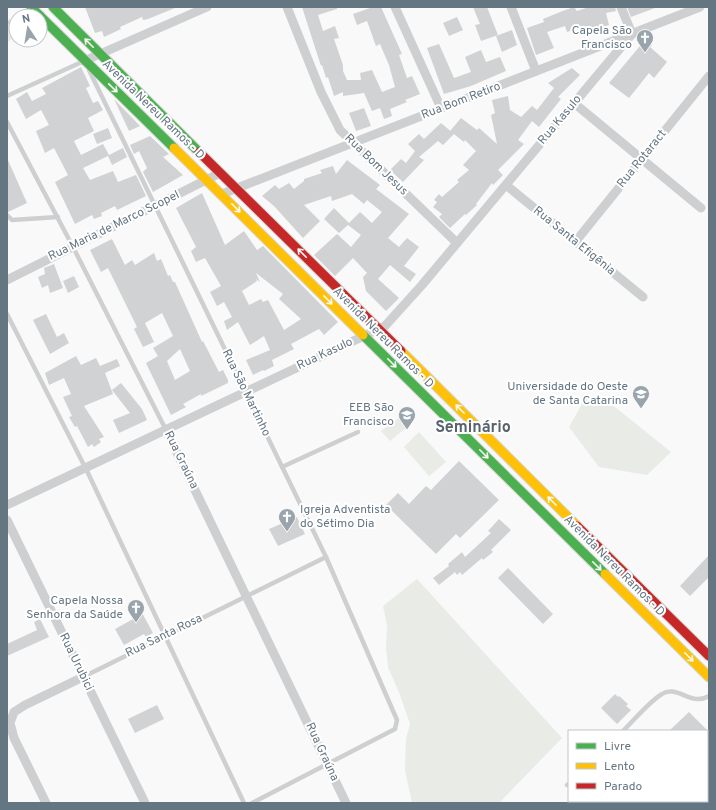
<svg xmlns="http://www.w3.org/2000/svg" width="716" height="810" viewBox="0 0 716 810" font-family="Overpass,sans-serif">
	<rect width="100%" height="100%" fill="#f9f9f9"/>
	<g fill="#e8ebe6">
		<path d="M 16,18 L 16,35 L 7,43 L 7,20 Z"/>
		<path d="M 586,397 L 605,399 L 671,452 L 647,475 L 599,467 L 569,427 Z"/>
		<path d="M 399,418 L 407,427 L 390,441 L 381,431 Z"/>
		<path d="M 419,432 L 446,462 L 429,476 L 404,447 Z"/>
		<path d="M 417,579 L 562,738 L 499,803 L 412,803 L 405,770 L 406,739 L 410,724 L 400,695 L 388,667 L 386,648 L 387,625 L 383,606 Z"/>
	</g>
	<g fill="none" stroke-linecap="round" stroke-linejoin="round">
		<g stroke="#ced6d9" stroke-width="3">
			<path d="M 25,16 L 27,15"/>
			<path d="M 7,23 L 16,20"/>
		</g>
	</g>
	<g fill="#d0d2d3" fill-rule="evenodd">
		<path d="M 85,7 L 175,7 L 175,8 L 148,19 L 143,20 L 142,17 L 120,27 L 121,29 L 104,37 L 102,31 L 95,33 Z"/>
		<path d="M 302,7 L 337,7 L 337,9 L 318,15 L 323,31 L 335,26 L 339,38 L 334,39 L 343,65 L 343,71 L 347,80 L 361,80 L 360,73 L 372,70 L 382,92 L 395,87 L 389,65 L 380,44 L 376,46 L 367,21 L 357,25 L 353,14 L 373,7 L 381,7 L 402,54 L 399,55 L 407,78 L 412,76 L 420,94 L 405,100 L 407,102 L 390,109 L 392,116 L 384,119 L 380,108 L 372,111 L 364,93 L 343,96 L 343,92 L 334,96 L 328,77 L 326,78 L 322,65 L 321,66 Z"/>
		<path d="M 473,7 L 487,7 L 498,35 L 481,41 L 475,25 L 480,24 Z"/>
		<path d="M 574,7 L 577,11 L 589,7 L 615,7 L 616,11 L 606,13 L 609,25 L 601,28 L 602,31 L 587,36 L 584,26 L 567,32 L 565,26 L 547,32 L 554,48 L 536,55 L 527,28 L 544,22 L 543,19 L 560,12 Z"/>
		<path d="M 627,7 L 655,7 L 655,8 L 631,17 Z"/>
		<path d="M 457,17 L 463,30 L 449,36 L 443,23 Z"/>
		<path d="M 512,30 L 517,45 L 502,52 L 496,36 Z"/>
		<path d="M 645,40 L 652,45 L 650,47 L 667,62 L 654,78 L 649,73 L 629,98 L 609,83 Z"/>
		<path d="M 439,44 L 454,78 L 471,72 L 465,57 L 481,50 L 486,62 L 500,57 L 506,71 L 471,86 L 444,94 L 427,48 Z"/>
		<path d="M 81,67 L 90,86 L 86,88 L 93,103 L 98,101 L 103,110 L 88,118 L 94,131 L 74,141 L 81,155 L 103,144 L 109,155 L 123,148 L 127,157 L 112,165 L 108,156 L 83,168 L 90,180 L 113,171 L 118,182 L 136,175 L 146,196 L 117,210 L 115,206 L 101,213 L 102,216 L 94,219 L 92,215 L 75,224 L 55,182 L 68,175 L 54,148 L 45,153 L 36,131 L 49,125 L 41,110 L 26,119 L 16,99 L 27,92 L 32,101 L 46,94 L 42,88 Z"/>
		<path d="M 572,68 L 580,75 L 558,97 L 561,99 L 539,127 L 532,121 L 518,140 L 524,144 L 498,170 L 503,175 L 493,185 L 492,183 L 476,204 L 477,205 L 466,215 L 465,214 L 450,228 L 439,217 L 442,214 L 433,207 L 437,202 L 434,200 L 439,194 L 442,197 L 459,182 L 457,180 L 469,170 L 463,165 L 476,151 L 465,140 L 464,142 L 450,131 L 461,118 L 477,130 L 479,128 L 497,144 L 491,115 L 495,113 L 492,100 L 508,96 L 510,110 L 521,117 L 532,106 L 537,110 L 554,88 L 548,83 Z"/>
		<path d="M 114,99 L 140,126 L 129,131 Z"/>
		<path d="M 364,108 L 371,126 L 356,131 L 349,113 Z"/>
		<path d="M 441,123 L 454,134 L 443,145 L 438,141 L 419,157 L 424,160 L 403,182 L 390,170 L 401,159 L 406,163 L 415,151 L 408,144 L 419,134 L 424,139 Z"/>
		<path d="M 108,128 L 112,138 L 97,144 L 93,134 Z"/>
		<path d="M 150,136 L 169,154 L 163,157 L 183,175 L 153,192 L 143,172 L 147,168 L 139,151 L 134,154 L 130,145 Z"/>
		<path d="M 7,158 L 27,203 L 8,212 L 7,211 Z"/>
		<path d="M 347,160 L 380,185 L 376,189 L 409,214 L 388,238 L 399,247 L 407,238 L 419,247 L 404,266 L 416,274 L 410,282 L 390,265 L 378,279 L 399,298 L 386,311 L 366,291 L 363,277 L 367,273 L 353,258 L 335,276 L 314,255 L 337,234 L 351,247 L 361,235 L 348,225 L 339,233 L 324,219 L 334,208 L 349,223 L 360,212 L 372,223 L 382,212 L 367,200 L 364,204 L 352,194 L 332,201 L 331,196 L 304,205 L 320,221 L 303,238 L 274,206 L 262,196 L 275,185 L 279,189 L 289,183 L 294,189 L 304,181 L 304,179 L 322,173 L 320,170 L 333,166 L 336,174 Z"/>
		<path d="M 202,193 L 225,245 L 244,231 L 257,250 L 263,246 L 338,322 L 324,335 L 319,329 L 291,344 L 294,349 L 272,360 L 274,366 L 264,371 L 263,370 L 253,375 L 246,360 L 270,350 L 264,336 L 250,345 L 238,322 L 227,330 L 224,321 L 232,317 L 224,302 L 217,306 L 210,292 L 221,286 L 205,258 L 196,262 L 191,251 L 196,247 L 176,208 ZM 256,273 L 283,294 L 279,299 L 301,319 L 284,330 L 268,300 L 263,302 L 261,299 L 249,305 L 242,291 L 257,281 L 256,279 L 260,282 Z"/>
		<path d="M 112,239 L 125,265 L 132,260 L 135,265 L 154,253 L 157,261 L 161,259 L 168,276 L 170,275 L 173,282 L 175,282 L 202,342 L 203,341 L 219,372 L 223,370 L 228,380 L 228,383 L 201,396 L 201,394 L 183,404 L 186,407 L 171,415 L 146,363 L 158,356 L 153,348 L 173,336 L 162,313 L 145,323 L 154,342 L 143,347 L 134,329 L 137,327 L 108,268 L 101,272 L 90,250 ZM 180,349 L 190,371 L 175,380 L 167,361 Z"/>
		<path d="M 54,264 L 63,288 L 50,293 L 48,285 L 42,288 L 38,277 L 45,274 L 44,268 Z"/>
		<path d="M 74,276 L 79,287 L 68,293 L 63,281 Z"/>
		<path d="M 46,314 L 57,337 L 64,333 L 69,343 L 50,354 L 33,320 Z"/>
		<path d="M 76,356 L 81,365 L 96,358 L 100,366 L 117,359 L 120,366 L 105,373 L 113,394 L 84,406 L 104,437 L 99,439 L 101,442 L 94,447 L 92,444 L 88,447 L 77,426 L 75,427 L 69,417 L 72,416 L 63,397 L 71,394 L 64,378 L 49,385 L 45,373 Z"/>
		<path d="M 121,383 L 142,409 L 147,420 L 119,433 L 113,420 L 130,413 L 112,390 Z"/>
		<path d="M 459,461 L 499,500 L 460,538 L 456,534 L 436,554 L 386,505 L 398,493 L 409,504 L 426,486 L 431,490 Z"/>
		<path d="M 297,517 L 305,534 L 278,546 L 269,529 Z"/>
		<path d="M 499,519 L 511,530 L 491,550 L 493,552 L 483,560 L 482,558 L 462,575 L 460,572 L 457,575 L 455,572 L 439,585 L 433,578 L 449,566 L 448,564 L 462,552 L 465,557 L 491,533 L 488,531 Z"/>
		<path d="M 709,555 L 709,577 L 690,596 L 680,586 Z"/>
		<path d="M 508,568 L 553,614 L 543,624 L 498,578 Z"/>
		<path d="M 141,611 L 153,633 L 146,637 L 144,634 L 124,645 L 115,629 L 135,618 L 134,615 Z"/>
		<path d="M 40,619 L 49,637 L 7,656 L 7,644 L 37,630 L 34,622 Z"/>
		<path d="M 615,694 L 618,697 L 619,696 L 628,704 L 626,706 L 631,710 L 617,724 L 601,708 Z"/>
		<path d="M 157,705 L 164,719 L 135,733 L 128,719 Z"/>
		<path d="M 689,712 L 708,731 L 669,731 Z"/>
	</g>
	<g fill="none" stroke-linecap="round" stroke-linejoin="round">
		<defs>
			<g id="fast">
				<path d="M 31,7 L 40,16"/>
				<path d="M 53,7 L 199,152"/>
				<path d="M 40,16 L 174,148"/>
				<path d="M 363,335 L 605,574"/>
			</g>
			<g id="slow">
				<path d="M 174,148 L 363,335"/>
				<path d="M 401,351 L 577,526"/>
				<path d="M 605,574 L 709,677"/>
			</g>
			<g id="jam">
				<path d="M 199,152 L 401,351"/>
				<path d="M 577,526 L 709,656"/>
			</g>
		</defs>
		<use href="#fast" stroke="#d5d6d7" stroke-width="11"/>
		<use href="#slow" stroke="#d5d6d7" stroke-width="11"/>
		<use href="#jam" stroke="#d5d6d7" stroke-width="11"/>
		<g stroke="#cecfd0" stroke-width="4.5">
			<path d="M 89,70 L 326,557 L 397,720 L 395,729 L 252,803"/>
			<path d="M 7,96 L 84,61"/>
			<path d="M 7,122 L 73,247 L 166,430"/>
			<path d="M 7,215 L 12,220 L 58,217"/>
			<path d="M 7,314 L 88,473 L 244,803"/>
			<path d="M 282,467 L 358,432"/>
			<path d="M 83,677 L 326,557"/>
			<path d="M 623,731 C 633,721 650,701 662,694 C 677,684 691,707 709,696"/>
			<path d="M 567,785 L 569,784"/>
		</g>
		<g stroke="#cecfd0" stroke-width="9">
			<path d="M 287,7 L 321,92 L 340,130 L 457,243"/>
			<path d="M 395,7 L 441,108"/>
			<path d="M 511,7 L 536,71"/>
			<path d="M 621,7 L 632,34"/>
			<path d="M 84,61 L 207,7"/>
			<path d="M 574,103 L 701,208"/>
			<path d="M 506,185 L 643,297"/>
			<path d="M 222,194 L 700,7"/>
			<path d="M 576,241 L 709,76"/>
			<path d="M 7,280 L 220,173"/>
			<path d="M 166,430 L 346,803"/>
			<path d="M 7,505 L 385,326 L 422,285 L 632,34"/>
			<path d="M 7,520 L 145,803"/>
			<path d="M 46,803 L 14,738 L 10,723 L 14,712 L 25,705 L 83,677"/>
		</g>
		<use href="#fast" stroke="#4caf50" stroke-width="9"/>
		<use href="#slow" stroke="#ffc107" stroke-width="9"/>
		<use href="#jam" stroke="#c62828" stroke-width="9"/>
	</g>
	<defs><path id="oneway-shaft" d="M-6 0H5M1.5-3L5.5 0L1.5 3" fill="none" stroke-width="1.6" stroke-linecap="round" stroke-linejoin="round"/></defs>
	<g stroke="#f6fbf6">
		<use href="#oneway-shaft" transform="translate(89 43) rotate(-135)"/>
		<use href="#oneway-shaft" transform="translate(113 88) rotate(44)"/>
		<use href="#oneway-shaft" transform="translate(236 208) rotate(45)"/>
		<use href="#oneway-shaft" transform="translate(302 253) rotate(-135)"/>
		<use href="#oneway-shaft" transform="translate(328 300) rotate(45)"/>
		<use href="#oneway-shaft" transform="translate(392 363) rotate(45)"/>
		<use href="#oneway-shaft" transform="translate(460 409) rotate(-135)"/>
		<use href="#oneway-shaft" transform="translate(484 454) rotate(45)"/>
		<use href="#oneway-shaft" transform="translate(552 501) rotate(-135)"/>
		<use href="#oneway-shaft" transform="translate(597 566) rotate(45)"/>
		<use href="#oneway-shaft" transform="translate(689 657) rotate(45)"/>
	</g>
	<defs>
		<symbol id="church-pin" viewBox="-11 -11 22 30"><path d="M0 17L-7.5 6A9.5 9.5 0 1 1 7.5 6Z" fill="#99a4ac" stroke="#fff"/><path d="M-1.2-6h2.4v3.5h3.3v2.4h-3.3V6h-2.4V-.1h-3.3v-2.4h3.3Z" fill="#fff"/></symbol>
		<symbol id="university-pin" viewBox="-11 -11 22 30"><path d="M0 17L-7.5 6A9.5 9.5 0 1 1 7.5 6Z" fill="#99a4ac" stroke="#fff"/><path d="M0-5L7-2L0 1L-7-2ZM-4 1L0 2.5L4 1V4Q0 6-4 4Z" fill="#fff"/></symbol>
		<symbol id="school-pin" viewBox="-11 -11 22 30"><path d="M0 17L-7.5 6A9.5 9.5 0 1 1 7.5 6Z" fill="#99a4ac" stroke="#fff"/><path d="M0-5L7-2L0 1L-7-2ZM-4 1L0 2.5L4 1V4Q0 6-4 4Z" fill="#fff"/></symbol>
	</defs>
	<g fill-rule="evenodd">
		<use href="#church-pin" x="635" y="28" width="20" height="27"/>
		<use href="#university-pin" x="631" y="384" width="20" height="27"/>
		<use href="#school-pin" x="397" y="405" width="20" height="27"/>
		<use href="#church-pin" x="277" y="507" width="20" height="27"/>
		<use href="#church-pin" x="126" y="598" width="20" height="27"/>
	</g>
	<g text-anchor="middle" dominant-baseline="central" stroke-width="4" stroke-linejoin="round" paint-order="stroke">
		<g font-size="12" fill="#657683" stroke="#fff" text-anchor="end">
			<text x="632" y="31">Capela São<tspan x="632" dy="14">Francisco</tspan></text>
			<text x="628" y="387">Universidade do Oeste<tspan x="628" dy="14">de Santa Catarina</tspan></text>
			<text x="394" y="408">EEB São<tspan x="394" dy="14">Francisco</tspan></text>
			<text x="300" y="510" text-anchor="start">Igreja Adventista<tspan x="300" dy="14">do Sétimo Dia</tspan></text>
			<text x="123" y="601">Capela Nossa<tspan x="123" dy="14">Senhora da Saúde</tspan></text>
		</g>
		<g font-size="12" fill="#657683" stroke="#fff">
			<text transform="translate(461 101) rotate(-21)">Rua Bom Retiro</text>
			<text transform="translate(153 110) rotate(44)">Avenida Nereu Ramos - D</text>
			<text transform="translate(560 120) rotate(-50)">Rua Kasulo</text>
			<text transform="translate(642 159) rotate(-51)">Rua Rotaract</text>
			<text transform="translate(376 165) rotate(44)">Rua Bom Jesus</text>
			<text transform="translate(114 226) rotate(-26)">Rua Maria de Marco Scopel</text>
			<text transform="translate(574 241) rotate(39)">Rua Santa Efigênia</text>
			<text transform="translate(383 338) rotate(45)">Avenida Nereu Ramos - D</text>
			<text transform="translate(325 354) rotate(-25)">Rua Kasulo</text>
			<text transform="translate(246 393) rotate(64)">Rua São Martinho</text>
			<text transform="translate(181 460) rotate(64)">Rua Graúna</text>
			<text transform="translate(614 566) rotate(45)">Avenida Nereu Ramos - D</text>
			<text transform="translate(164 636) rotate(-26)">Rua Santa Rosa</text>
			<text transform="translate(76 662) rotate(64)">Rua Urubici</text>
			<text transform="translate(322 752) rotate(65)">Rua Graúna</text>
		</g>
		<g font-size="16" font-weight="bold" fill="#57646e" stroke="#fff">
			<text x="473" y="428">Seminário</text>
		</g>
	</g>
	<rect width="716" height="810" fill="none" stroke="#657683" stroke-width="16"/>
	<rect x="568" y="730" width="140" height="72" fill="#ffffff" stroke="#c1c8cd"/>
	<rect x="576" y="743" width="20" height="6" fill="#4caf50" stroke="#c1c8cd"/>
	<text x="604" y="750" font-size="12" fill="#657683">Livre</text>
	<rect x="576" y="763" width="20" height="6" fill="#ffc107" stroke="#c1c8cd"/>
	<text x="604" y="770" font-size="12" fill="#657683">Lento</text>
	<rect x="576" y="783" width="20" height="6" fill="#c62828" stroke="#c1c8cd"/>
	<text x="604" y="790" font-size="12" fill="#657683">Parado</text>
	<g transform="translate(28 28) rotate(348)"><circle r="19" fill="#ffffff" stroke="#c1c8cd"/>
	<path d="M0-3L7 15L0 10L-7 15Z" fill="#99a4ac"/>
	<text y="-6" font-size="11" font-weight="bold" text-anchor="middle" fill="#657683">N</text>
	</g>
</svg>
